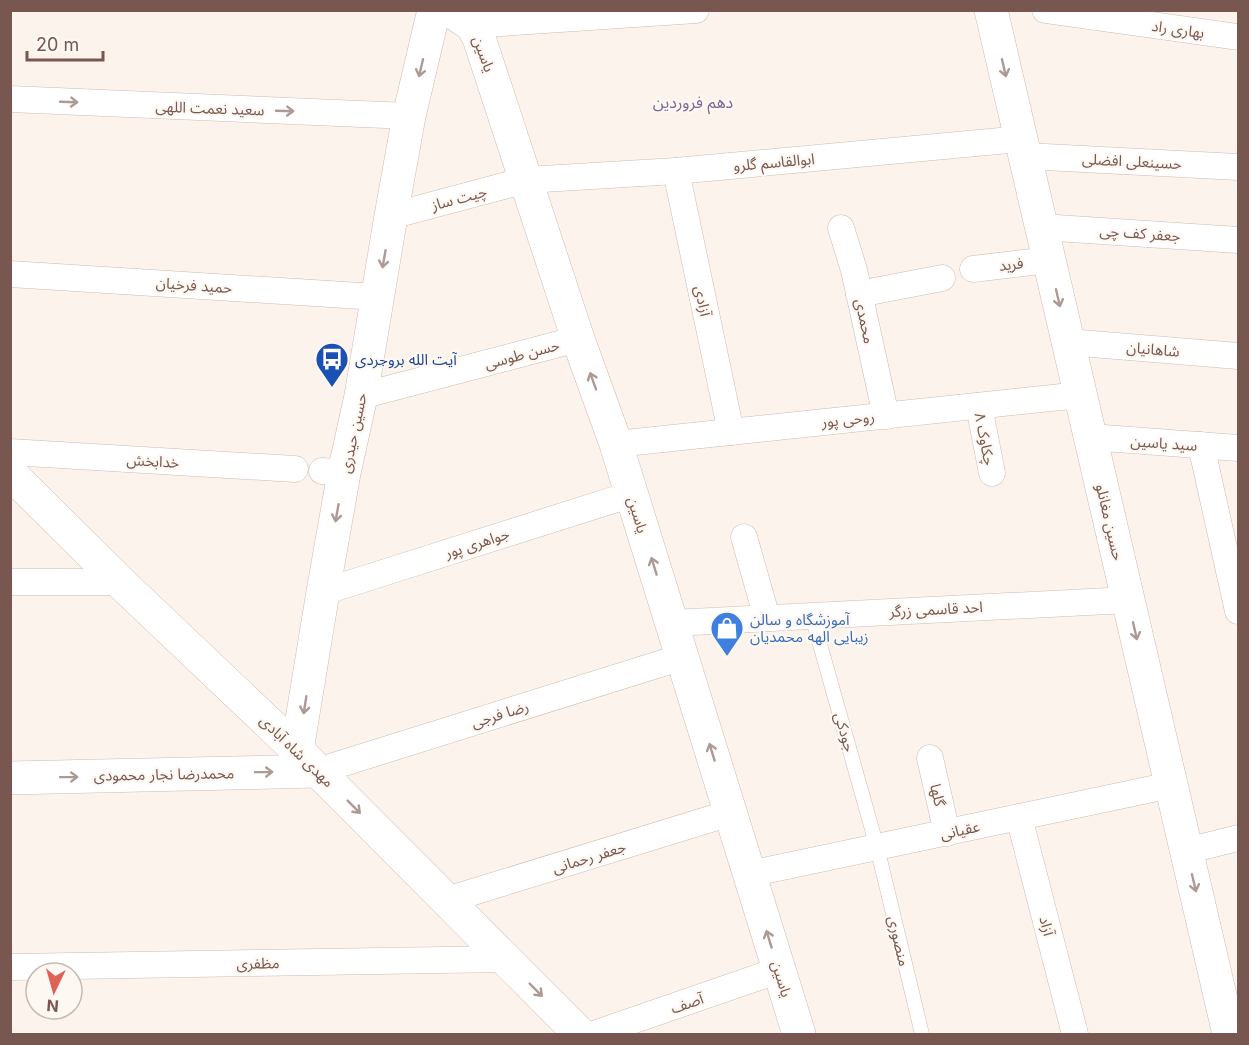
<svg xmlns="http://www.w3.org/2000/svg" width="1249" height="1045" viewBox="0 0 1249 1045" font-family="Inter,'Noto Sans Arabic',sans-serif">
	<rect width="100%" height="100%" fill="#fcf4ec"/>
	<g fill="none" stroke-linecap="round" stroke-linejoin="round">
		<defs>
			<path id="service" d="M 812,616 L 877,847 L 922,1034"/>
			<g id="minor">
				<path d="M 1045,10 L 1238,37"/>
				<path d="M 472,25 L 696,10"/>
				<path d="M 10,99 L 409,116"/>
				<path d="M 1025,156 L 1238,167"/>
				<path d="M 676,171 L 731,432"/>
				<path d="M 391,216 L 526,180 L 676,171 L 1021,139"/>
				<path d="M 1041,227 L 1238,240"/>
				<path d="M 841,228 L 854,270 L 886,416"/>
				<path d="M 973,269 L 1049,260"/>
				<path d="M 10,274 L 377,297"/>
				<path d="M 859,294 L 942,278"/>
				<path d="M 1068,342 L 1238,356"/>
				<path d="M 361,396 L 578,339"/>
				<path d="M 979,406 L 992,473"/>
				<path d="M 1090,437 L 1238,448"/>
				<path d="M 616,444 L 1080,395"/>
				<path d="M 1201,445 L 1238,611"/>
				<path d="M 10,452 L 295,469"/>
				<path d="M 322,471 L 344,473"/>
				<path d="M 744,537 L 767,618"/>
				<path d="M 10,582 L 120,582"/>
				<path d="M 323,592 L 632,494"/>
				<path d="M 672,623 L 1128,600"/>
				<path d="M 930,758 L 947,833"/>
				<path d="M 318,771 L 682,657"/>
				<path d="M 1019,817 L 1075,1034"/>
				<path d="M 1186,851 L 1238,838"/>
				<path d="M 749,874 L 1171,785"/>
				<path d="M 447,900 L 730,813"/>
				<path d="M 10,967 L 505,959"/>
				<path d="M 594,1034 L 779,970"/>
			</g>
			<g id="tertiary">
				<path d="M 449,10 L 472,25 L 479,38 L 578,339 L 616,444 L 799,1034"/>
				<path d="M 991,10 L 1229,1034"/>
				<path d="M 297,750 L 323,592 L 344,473 L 361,396 L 391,216 L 409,116 L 434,10"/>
				<path d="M 10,778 L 318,771"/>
			</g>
			<path id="secondary" d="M 10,473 L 120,582 L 297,750 L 580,1034"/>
		</defs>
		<use href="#service" stroke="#cebab1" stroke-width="15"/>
		<use href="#minor" stroke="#cebab1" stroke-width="27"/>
		<use href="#tertiary" stroke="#cebab1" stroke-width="34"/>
		<use href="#secondary" stroke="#d4bcb2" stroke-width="34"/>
		<use href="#service" stroke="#fff" stroke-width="14"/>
		<use href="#minor" stroke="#fff" stroke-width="26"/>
		<use href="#tertiary" stroke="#fff" stroke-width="33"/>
		<use href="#secondary" stroke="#fff" stroke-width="33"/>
	</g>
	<defs><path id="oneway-shaft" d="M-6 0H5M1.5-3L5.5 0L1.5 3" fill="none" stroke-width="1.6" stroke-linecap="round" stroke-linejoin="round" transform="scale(1.5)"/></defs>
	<g stroke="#ad9a95">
		<use href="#oneway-shaft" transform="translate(421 68) rotate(103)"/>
		<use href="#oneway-shaft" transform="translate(1004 68) rotate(77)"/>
		<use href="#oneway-shaft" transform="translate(69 102) rotate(2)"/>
		<use href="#oneway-shaft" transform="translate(285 111) rotate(2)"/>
		<use href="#oneway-shaft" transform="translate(384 259) rotate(100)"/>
		<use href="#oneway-shaft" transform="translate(1058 298) rotate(77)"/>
		<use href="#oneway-shaft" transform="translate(593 381) rotate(-110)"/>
		<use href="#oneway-shaft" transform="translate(337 513) rotate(100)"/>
		<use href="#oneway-shaft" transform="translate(654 566) rotate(-107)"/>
		<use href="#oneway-shaft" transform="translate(1135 631) rotate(77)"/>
		<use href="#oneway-shaft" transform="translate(305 705) rotate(99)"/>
		<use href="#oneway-shaft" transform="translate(712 752) rotate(-107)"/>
		<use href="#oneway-shaft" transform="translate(264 772) rotate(-1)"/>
		<use href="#oneway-shaft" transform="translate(69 777) rotate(-1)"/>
		<use href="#oneway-shaft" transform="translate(354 807) rotate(45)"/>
		<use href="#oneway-shaft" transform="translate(1194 883) rotate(77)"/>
		<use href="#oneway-shaft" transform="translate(769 939) rotate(-107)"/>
		<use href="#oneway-shaft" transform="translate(536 990) rotate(45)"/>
	</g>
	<defs>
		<symbol id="bus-pin" viewBox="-11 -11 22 30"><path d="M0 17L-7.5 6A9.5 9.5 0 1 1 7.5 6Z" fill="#1a4fb4" stroke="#fef8f3"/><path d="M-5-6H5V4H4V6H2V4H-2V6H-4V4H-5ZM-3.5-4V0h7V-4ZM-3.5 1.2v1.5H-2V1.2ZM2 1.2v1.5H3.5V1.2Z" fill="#fff"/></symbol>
		<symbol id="shop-pin" viewBox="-11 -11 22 30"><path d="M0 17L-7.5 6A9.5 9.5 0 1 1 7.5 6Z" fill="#3f7fe0" stroke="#fef8f3"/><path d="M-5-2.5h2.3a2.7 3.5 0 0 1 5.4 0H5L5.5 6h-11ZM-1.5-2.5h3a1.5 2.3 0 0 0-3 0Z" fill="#fff"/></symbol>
	</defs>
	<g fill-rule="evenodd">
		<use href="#bus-pin" x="313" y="340" width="38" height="52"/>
		<use href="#shop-pin" x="708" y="609" width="38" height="52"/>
	</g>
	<g text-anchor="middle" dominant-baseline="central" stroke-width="4.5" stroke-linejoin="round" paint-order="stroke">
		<g font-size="15" fill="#77574f" stroke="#fef8f3">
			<text transform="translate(1178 29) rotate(8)">بهاری راد</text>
			<text transform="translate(484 54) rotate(70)">یاسین</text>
			<text transform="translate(210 108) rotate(2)">سعید نعمت اللهی</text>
			<text transform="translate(1132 161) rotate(3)">حسینعلی افضلی</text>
			<text transform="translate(774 162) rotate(-5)">ابوالقاسم گلرو</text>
			<text transform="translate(459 198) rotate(-15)">چیت ساز</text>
			<text transform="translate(1140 233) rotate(4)">جعفر کف چی</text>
			<text transform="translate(1011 264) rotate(-7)">فرید</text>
			<text transform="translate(194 285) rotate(4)">حمید فرخیان</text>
			<text transform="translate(703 301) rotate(78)">آزادی</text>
			<text transform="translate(865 321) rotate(78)">محمدی</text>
			<text transform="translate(1153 349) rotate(5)">شاهانیان</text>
			<text transform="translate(522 354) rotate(-15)">حسن طوسی</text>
			<text transform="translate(848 419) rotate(-6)">روحی پور</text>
			<text transform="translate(353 433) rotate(-78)">حسین حیدری</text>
			<text transform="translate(985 439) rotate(79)">چکاوک ۸</text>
			<text transform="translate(1164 443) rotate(4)">سید یاسین</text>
			<text transform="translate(153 461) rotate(3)">خدابخش</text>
			<text transform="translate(638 515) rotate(73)">یاسین</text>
			<text transform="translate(1110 522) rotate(77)">حسین مغانلو</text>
			<text transform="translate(477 543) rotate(-18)">جواهری پور</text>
			<text transform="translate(936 609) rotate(-3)">احد قاسمی زرگر</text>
			<text transform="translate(500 714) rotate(-17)">رضا فرجی</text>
			<text transform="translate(845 732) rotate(74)">جودکی</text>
			<text transform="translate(297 751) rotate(44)">مهدی شاه آبادی</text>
			<text transform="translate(164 774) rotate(-1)">محمدرضا نجار محمودی</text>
			<text transform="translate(938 795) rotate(77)">گلها</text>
			<text transform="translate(960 830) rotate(-12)">عقیانی</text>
			<text transform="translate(589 857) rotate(-17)">جعفر رحمانی</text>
			<text transform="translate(1047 926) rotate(75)">آزاد</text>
			<text transform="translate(899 941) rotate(77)">منصوری</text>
			<text transform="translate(258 963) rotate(-1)">مظفری</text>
			<text transform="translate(782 979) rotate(73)">یاسین</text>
			<text transform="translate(687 1003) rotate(-19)">آصف</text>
		</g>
		<g font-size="15" fill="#164399" stroke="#fef8f3" text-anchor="start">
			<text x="355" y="359">آیت الله بروجردی</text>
		</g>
		<g font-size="15" fill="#366cbe" stroke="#fef8f3" text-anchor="start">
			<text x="750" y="619">آموزشگاه و سالن<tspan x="750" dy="17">زیبایی الهه محمدیان</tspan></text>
		</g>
		<g font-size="16" fill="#7d6792" stroke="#fef8f3">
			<text x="693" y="102">دهم فروردین</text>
		</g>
	</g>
	<rect width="1249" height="1045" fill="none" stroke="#77574f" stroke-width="24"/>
	<g transform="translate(54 991) rotate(185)"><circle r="28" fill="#fef8f3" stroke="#c8b8b1" stroke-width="1.5"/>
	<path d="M0-4.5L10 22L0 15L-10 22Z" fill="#df6259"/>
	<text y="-9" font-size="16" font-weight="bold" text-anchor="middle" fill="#77574f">N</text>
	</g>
	<path d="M27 51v9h76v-9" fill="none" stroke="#77574f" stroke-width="3"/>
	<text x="36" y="51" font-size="18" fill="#77574f" stroke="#fef8f3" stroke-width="4.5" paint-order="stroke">20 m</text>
</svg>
